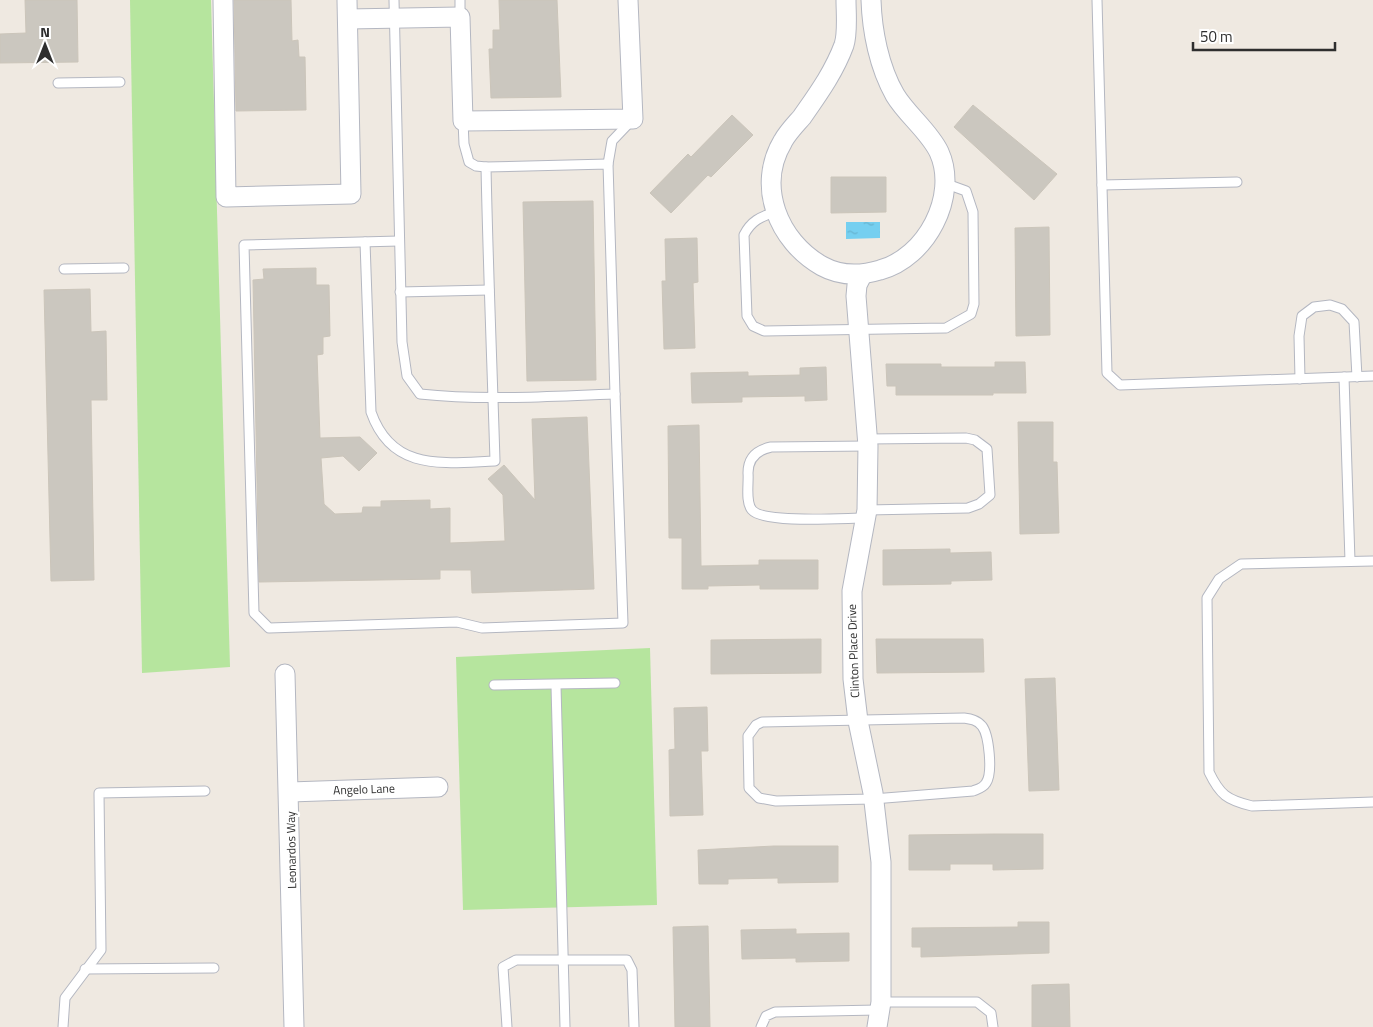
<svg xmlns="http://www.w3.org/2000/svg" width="1373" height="1027" viewBox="0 0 1373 1027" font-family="'Titillium Web',sans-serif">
	<defs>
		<pattern id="water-ripples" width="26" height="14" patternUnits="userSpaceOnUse" patternTransform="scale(1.25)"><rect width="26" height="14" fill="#75cff0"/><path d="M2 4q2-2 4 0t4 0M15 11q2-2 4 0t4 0" fill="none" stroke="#66b2ce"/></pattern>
	</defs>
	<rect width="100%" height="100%" fill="#efe9e1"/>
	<g fill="#b6e59e">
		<path d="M 130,0 L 211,0 L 230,667 L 142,673 Z"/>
		<path d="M 650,648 L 657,905 L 463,910 L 456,657 Z"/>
	</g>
	<path fill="url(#water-ripples)" d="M 846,222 L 880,222 L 880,238 L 846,239 Z"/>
	<g fill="#cbc7bf" stroke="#cbc5ba">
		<path d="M 25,0 L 77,0 L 78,62 L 0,63 L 0,34 L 26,33 Z"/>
		<path d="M 234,0 L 291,0 L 292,41 L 298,40 L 299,57 L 305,57 L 306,110 L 236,111 Z"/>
		<path d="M 499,0 L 557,0 L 561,97 L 491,98 L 489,49 L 493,49 L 493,30 L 500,30 Z"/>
		<path d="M 973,105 L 1057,174 L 1034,200 L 954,127 Z"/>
		<path d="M 732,115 L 753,135 L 711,177 L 708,175 L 671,213 L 650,193 L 688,154 L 691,157 Z"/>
		<path d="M 831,177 L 886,177 L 886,212 L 831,213 Z"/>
		<path d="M 593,201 L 596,380 L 527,381 L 523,202 Z"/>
		<path d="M 1049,227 L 1050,335 L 1016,336 L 1015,228 Z"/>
		<path d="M 697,238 L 698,282 L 693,283 L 695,348 L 664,349 L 662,281 L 666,281 L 665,239 Z"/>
		<path d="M 316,268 L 316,285 L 329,285 L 330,336 L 323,337 L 323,354 L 317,355 L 320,438 L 360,437 L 377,453 L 359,471 L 343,456 L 321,458 L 324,504 L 335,514 L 362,513 L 363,507 L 381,507 L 381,501 L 430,500 L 430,509 L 450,508 L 450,543 L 505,541 L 503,495 L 488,479 L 504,465 L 535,500 L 532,419 L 587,417 L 594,589 L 472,593 L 471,570 L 440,570 L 440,579 L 259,582 L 253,280 L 264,279 L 263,269 Z"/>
		<path d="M 90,289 L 91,332 L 106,331 L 107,400 L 91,400 L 94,580 L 51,581 L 44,290 Z"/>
		<path d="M 995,362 L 1025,362 L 1026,393 L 993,393 L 993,395 L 896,395 L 896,386 L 887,386 L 886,364 L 941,364 L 941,367 L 995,367 Z"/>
		<path d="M 826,367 L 827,400 L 805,401 L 805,396 L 742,397 L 742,402 L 692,403 L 691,373 L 748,372 L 748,376 L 800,375 L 800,368 Z"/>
		<path d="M 1018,422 L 1053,422 L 1053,462 L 1057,462 L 1059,533 L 1020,534 Z"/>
		<path d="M 699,425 L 701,566 L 759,565 L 759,560 L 818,560 L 818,589 L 760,589 L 760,585 L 708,586 L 708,589 L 682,589 L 682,538 L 669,538 L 668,426 Z"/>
		<path d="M 950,549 L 950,553 L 991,552 L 992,580 L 951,581 L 951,584 L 883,585 L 883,550 Z"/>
		<path d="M 821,639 L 821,673 L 711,674 L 711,640 Z"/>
		<path d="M 876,639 L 983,639 L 984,672 L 877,673 Z"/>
		<path d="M 1055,678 L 1059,790 L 1029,791 L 1025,679 Z"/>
		<path d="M 707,707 L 708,751 L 701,751 L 703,815 L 670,816 L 669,750 L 675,749 L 674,708 Z"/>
		<path d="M 995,834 L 1043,834 L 1043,869 L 993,870 L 993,864 L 950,864 L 950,870 L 909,870 L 909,835 Z"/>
		<path d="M 774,846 L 838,846 L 838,882 L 778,883 L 778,878 L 728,879 L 728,884 L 699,884 L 698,850 Z"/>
		<path d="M 1018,922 L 1049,922 L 1049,953 L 921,957 L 921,947 L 912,947 L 912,928 L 1018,927 Z"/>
		<path d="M 708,926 L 710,1027 L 675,1027 L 673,927 Z"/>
		<path d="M 796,929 L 796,934 L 849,933 L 849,961 L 796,962 L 796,958 L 742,959 L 741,930 Z"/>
		<path d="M 1069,984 L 1070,1027 L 1032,1027 L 1032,985 Z"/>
	</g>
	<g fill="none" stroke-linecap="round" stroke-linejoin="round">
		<defs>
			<g id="service">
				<path d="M 460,0 L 460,17"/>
				<path d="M 1097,0 L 1107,373 L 1120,385 L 1373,376"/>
				<path d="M 58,83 L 120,82"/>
				<path d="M 463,121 L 464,144 L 469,162 L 476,166 L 486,167"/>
				<path d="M 608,164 L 612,141 L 632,120"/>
				<path d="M 1102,185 L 1237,182"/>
				<path d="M 775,212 C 760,217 751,221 744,235 L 747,316 L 753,326 L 764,331 L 946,328 L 971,314 L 974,304 L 973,212 L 966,191 L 944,183"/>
				<path d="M 399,241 L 244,245 L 254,613 L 269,628 L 457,622 L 482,628 L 623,623 L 615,394"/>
				<path d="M 365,242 L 371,412 C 392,472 443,463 495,461 C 492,363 488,265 486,167 L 608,164 L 615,394 C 551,396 485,401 420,394 L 407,376 L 402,342 L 394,0"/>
				<path d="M 64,269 L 124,268"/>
				<path d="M 400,292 L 489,290"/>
				<path d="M 1344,377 L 1350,561"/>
				<path d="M 1300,379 L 1299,336 L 1302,316 L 1314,307 L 1330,305 L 1342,309 L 1354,322 L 1357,377"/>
				<path d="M 867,439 L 966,438 L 975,440 L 987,449 L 990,495 L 979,504 L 968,508 L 867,510"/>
				<path d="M 865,518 C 844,518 764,524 752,510 C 745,502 749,483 748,473 C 748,458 757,450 771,447 L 868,446"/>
				<path d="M 1373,561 L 1241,564 L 1219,579 L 1207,598 L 1209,772 C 1220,795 1227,800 1252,806 L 1373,802"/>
				<path d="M 494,685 L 615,683"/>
				<path d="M 556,686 L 565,1027"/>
				<path d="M 964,718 C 971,719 977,720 982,726 C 989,735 993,773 986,783 C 983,788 978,789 973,791 L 873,799 L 776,801 L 759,798 L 749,788 L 748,736 L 756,725 L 762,722 Z"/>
				<path d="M 85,969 L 214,968"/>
				<path d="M 881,1002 L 977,1002 L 991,1013 L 993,1027"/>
				<path d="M 63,1027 L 65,998 L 101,950 L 99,793 L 205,791"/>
				<path d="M 507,1027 L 503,967 L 516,960 L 627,960 L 632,970 L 634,1027"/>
				<path d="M 761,1027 L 766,1016 L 775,1012 L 878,1010"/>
			</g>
			<g id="minor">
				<path d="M 223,0 L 226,197 L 351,194 L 347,0"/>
				<path d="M 846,0 C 846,13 848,33 844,45 C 834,72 818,94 802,117 C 796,124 788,132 783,141 C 756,186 778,241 822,266 C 840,276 860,276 880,270 C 926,258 959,196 939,152 C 929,131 907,115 895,95 C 879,67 872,31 871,0"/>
				<path d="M 348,19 L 460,17 L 463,121 L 633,119 L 628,0"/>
				<path d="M 862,275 L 857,285 L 856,296 L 868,446 L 867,510 L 852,591 L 853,679 L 858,721 L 873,793 L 881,862 L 881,1002 L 877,1027"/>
				<path d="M 285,674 L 294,1027"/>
				<path d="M 290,792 L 438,787"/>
			</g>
		</defs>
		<use href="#service" stroke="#b4b7c1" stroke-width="11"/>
		<use href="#minor" stroke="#b4b7c1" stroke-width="21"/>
		<use href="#service" stroke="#fff" stroke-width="9"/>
		<use href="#minor" stroke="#fff" stroke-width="19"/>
	</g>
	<g text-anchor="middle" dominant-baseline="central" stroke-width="5" stroke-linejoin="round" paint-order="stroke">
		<g font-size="12" fill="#2e2e2e" stroke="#fff">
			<text transform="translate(853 651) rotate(-92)">Clinton Place Drive</text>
			<text transform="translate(364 789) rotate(-2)">Angelo Lane</text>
			<text transform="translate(291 850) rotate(-91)">Leonardos Way</text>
		</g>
	</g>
	<g transform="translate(45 45)" stroke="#ffffff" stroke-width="4" paint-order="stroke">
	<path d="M0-4L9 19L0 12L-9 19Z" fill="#2e2e2e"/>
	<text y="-8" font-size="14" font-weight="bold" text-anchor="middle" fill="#2e2e2e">N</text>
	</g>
	<path d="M1193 42v8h142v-8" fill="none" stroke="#2e2e2e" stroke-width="2.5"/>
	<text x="1200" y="42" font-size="15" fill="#2e2e2e" stroke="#ffffff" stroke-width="4" paint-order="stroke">50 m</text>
</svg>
